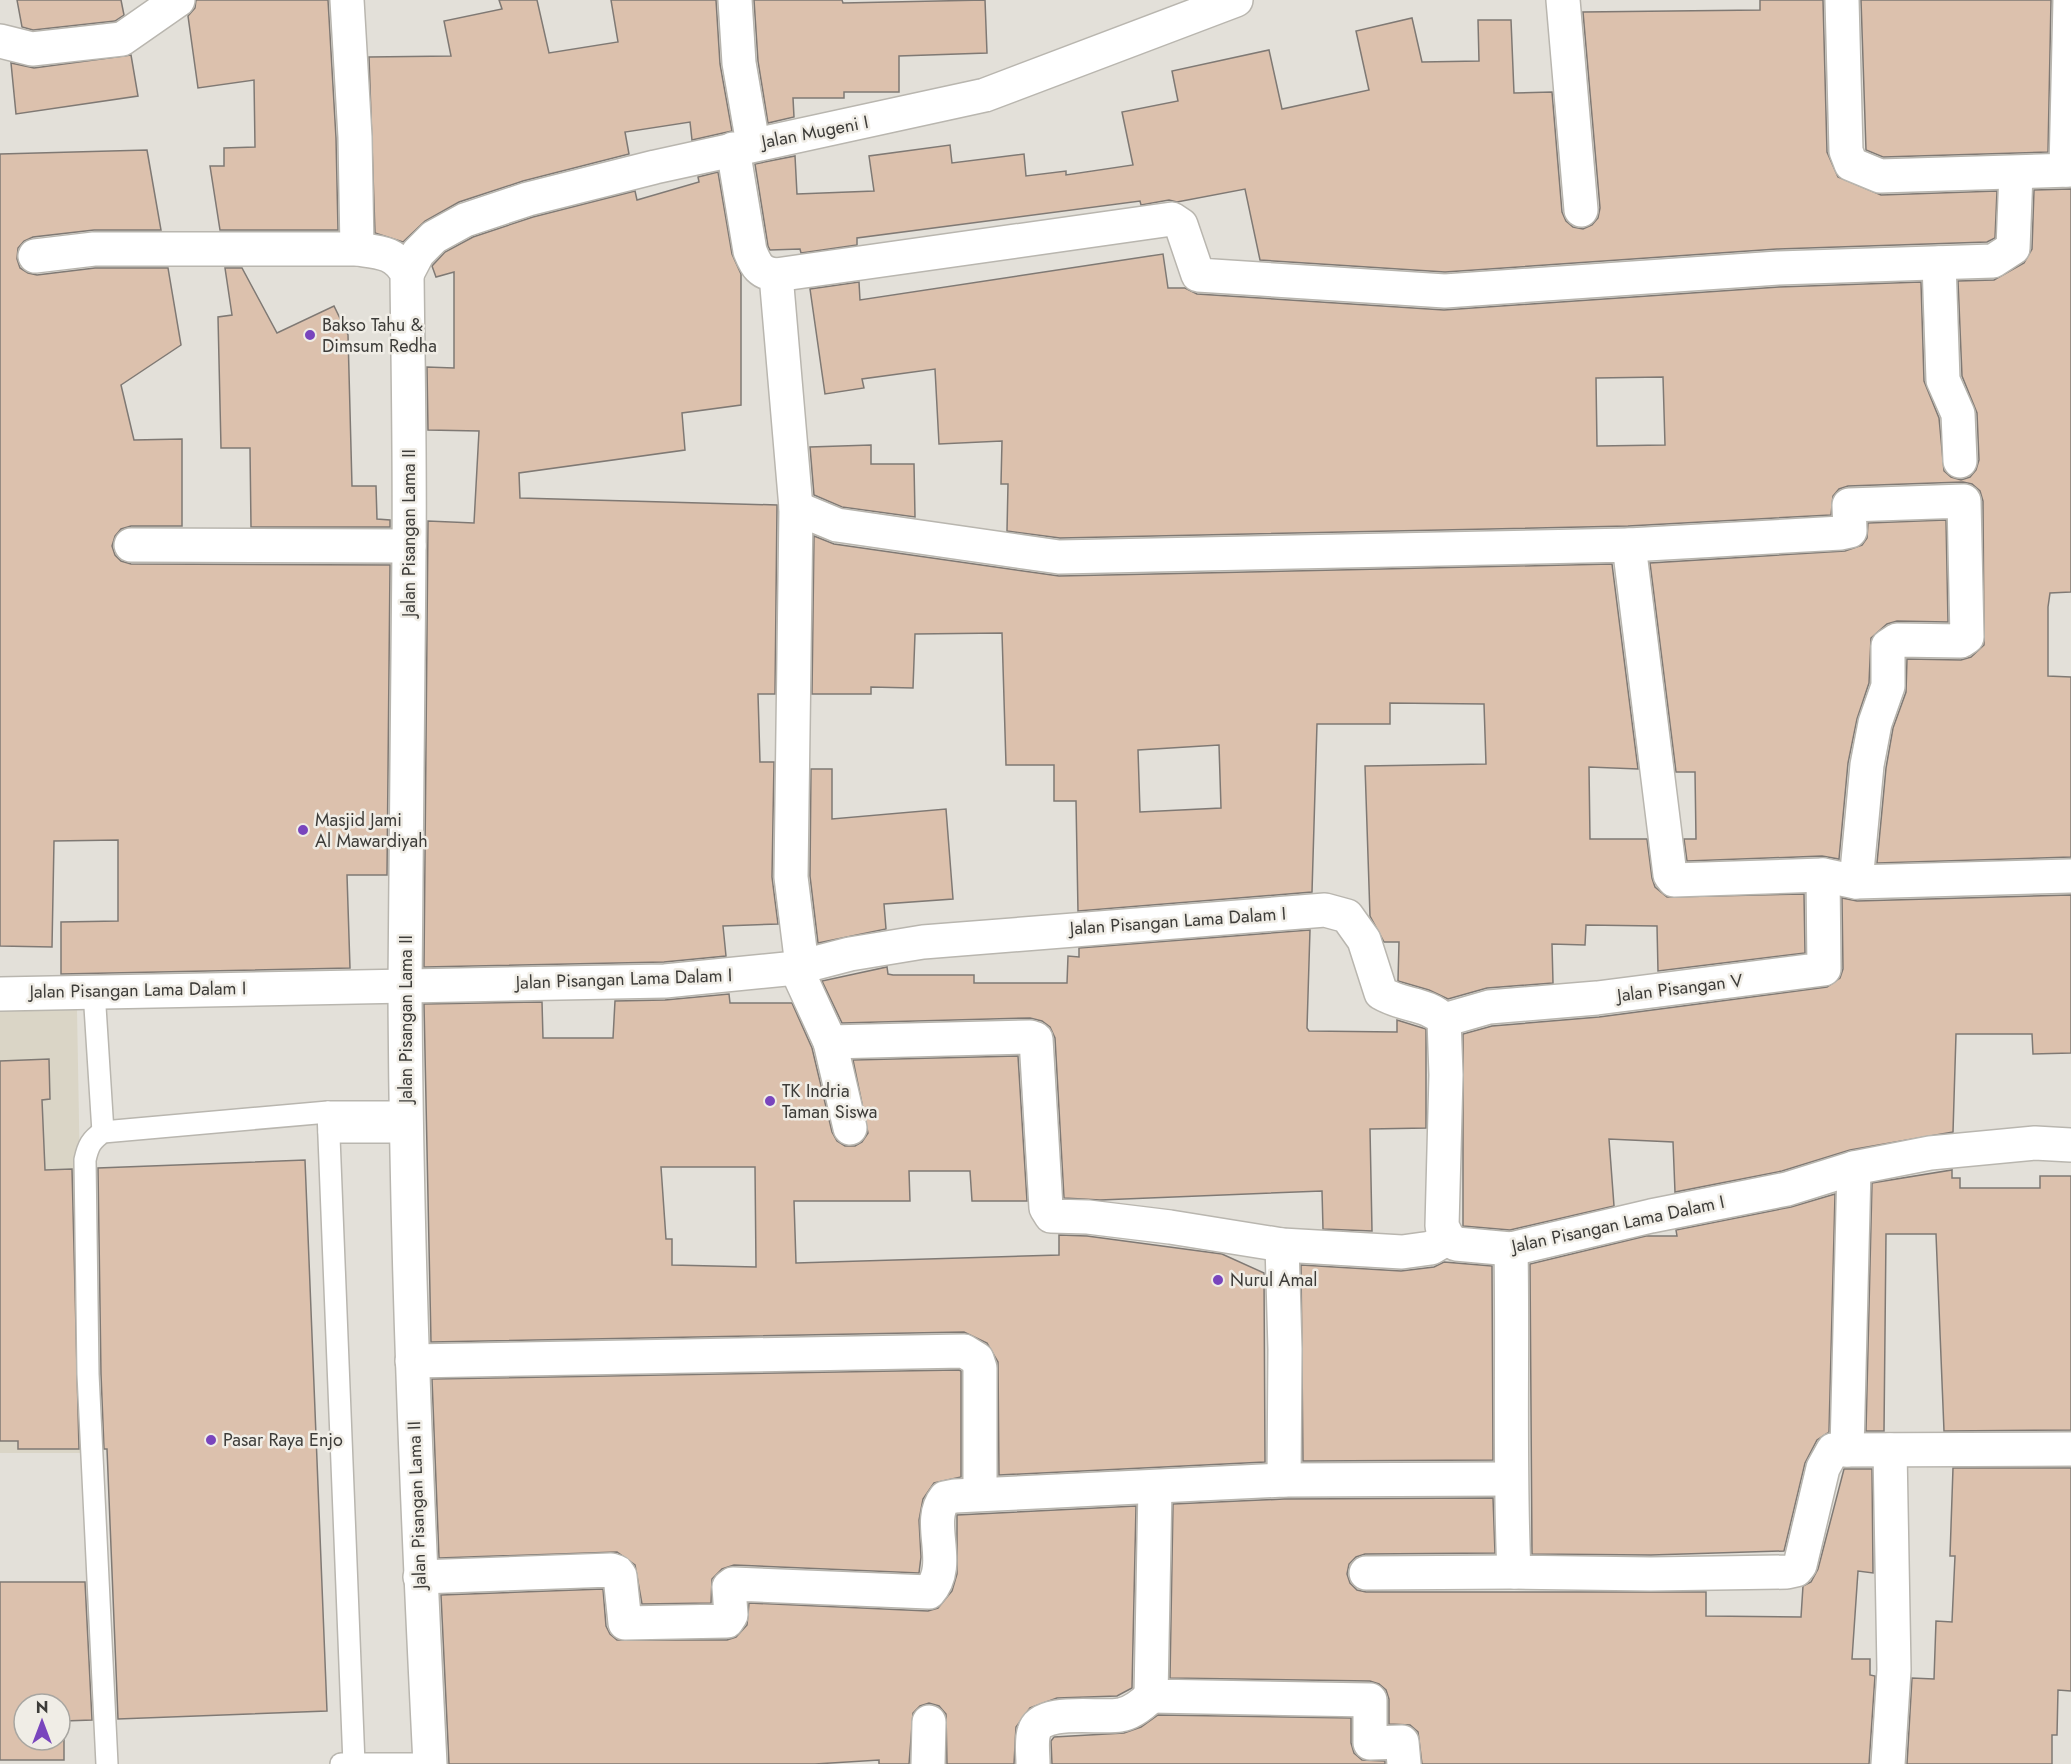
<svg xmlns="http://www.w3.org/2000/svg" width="2071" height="1764" viewBox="0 0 2071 1764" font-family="Jost,sans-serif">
	<rect width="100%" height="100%" fill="#e3e0d9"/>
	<path fill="#dad5c6" d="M 0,1008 L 77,1009 L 85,1453 L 0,1453 Z"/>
	<g fill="#dcc1ad" stroke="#7f7974" stroke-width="1.5" fill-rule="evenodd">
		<path d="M 17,0 L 121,0 L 124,15 L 115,21 L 33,30 L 22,27 Z"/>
		<path d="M 196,0 L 328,0 L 336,138 L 338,230 L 220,230 L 210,166 L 224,166 L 224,148 L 255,147 L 254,80 L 198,88 L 188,16 L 195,8 Z"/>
		<path d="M 499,0 L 537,0 L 549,53 L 618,42 L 611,0 L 716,0 L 720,64 L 732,131 L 692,140 L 690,122 L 625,132 L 629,154 L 523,181 L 459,202 L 425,221 L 403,242 L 375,233 L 369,57 L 451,56 L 444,21 L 502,9 Z"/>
		<path d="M 754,0 L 842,0 L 843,3 L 985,0 L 987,53 L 899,56 L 899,92 L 844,92 L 844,98 L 793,98 L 794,117 L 768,123 L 758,61 Z"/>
		<path d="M 1760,0 L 1823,0 L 1827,152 L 1838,177 L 1881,195 L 1997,191 L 1995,238 L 1987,242 L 1777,249 L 1445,272 L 1260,260 L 1245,189 L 1177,202 L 1169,200 L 1141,205 L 1140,201 L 857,238 L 857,245 L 801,253 L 800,249 L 770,250 L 768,246 L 755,164 L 795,156 L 797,194 L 874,191 L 869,156 L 950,145 L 952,163 L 1024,154 L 1026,176 L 1066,171 L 1066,175 L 1133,165 L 1122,112 L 1178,101 L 1172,71 L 1269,50 L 1282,109 L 1369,90 L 1356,31 L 1412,18 L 1422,62 L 1479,61 L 1478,20 L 1511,20 L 1514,93 L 1552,92 L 1562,212 L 1566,221 L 1573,227 L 1583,229 L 1592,225 L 1598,218 L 1600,208 L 1583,12 L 1760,10 Z"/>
		<path d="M 1861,0 L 2051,0 L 2048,152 L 1883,157 L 1866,150 Z"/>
		<path d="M 131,55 L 138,96 L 16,114 L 11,63 L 34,68 Z"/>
		<path d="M 147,150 L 161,230 L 94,230 L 33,237 L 24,241 L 18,248 L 17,259 L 20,268 L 28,273 L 37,275 L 95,268 L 168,268 L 181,345 L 121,385 L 134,440 L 182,439 L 182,526 L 131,526 L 121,529 L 115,536 L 112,546 L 115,555 L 121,561 L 131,564 L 390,565 L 387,875 L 347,875 L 350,968 L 61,974 L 61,922 L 118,921 L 118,840 L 54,841 L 52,947 L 0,946 L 0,154 Z"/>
		<path d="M 718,172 L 732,254 L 741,274 L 741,405 L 682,413 L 685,450 L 519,473 L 520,498 L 777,505 L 775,694 L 758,694 L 760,762 L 774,762 L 772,877 L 778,924 L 723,926 L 726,956 L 664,962 L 424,967 L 428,521 L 474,523 L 479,431 L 428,430 L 427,367 L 454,368 L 454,272 L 436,277 L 432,266 L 445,252 L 473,237 L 533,217 L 635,191 L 637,200 L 699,182 L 698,177 Z"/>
		<path d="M 2071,189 L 2071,592 L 2050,593 L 2048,607 L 2048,676 L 2071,677 L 2071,857 L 1877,863 L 1886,768 L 1893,728 L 1906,692 L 1907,659 L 1961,660 L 1971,657 L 1984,645 L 1983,501 L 1980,491 L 1972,484 L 1963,482 L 1848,486 L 1839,489 L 1833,496 L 1831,515 L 1628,526 L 1060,538 L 1007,531 L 1008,484 L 1001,484 L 1002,441 L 939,444 L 935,369 L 862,379 L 864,388 L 825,394 L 810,289 L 859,282 L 860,300 L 1163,254 L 1168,288 L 1185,288 L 1197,294 L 1444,310 L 1779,287 L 1921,282 L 1924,381 L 1939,418 L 1944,471 L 1951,477 L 1961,480 L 1970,477 L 1976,470 L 1979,460 L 1977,413 L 1962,376 L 1958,281 L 1994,280 L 2024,263 L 2032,249 L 2034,190 ZM 1663,377 L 1665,445 L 1597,446 L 1596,378 Z"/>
		<path d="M 225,268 L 242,268 L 277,333 L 334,306 L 348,335 L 352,486 L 376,486 L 377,519 L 390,520 L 390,527 L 251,527 L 250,448 L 221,448 L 218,317 L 232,315 Z"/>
		<path d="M 871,445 L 871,464 L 914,464 L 915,517 L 842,507 L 814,495 L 810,447 Z"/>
		<path d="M 1946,520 L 1948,622 L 1897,621 L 1887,624 L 1871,638 L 1869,683 L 1857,719 L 1848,763 L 1839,859 L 1822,856 L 1687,861 L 1684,839 L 1696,839 L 1695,772 L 1676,772 L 1650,563 L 1845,551 L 1862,545 L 1867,538 L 1868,523 Z"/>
		<path d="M 814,536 L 834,544 L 1059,576 L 1612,564 L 1638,769 L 1589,767 L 1590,839 L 1647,839 L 1652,878 L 1655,887 L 1667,897 L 1804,894 L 1805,953 L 1658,971 L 1657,926 L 1586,925 L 1585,945 L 1552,944 L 1553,983 L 1487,988 L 1448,999 L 1429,990 L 1398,981 L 1399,942 L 1384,942 L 1370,916 L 1365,766 L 1486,764 L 1484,704 L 1390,703 L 1390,724 L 1317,724 L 1312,892 L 1078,911 L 1076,801 L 1054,801 L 1054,765 L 1006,765 L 1002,633 L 915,634 L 913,688 L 871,687 L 871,694 L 812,694 ZM 1219,745 L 1221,808 L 1140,812 L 1138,750 Z"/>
		<path d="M 811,769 L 832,769 L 832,819 L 946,809 L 953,899 L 884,904 L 886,929 L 818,943 L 810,876 Z"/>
		<path d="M 2071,895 L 2071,1053 L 2033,1054 L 2032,1034 L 1956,1034 L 1953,1132 L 1850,1150 L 1782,1171 L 1675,1192 L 1673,1142 L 1609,1139 L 1614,1206 L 1510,1230 L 1463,1226 L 1463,1034 L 1492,1026 L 1599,1017 L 1827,987 L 1840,978 L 1843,969 L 1842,898 L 1857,901 Z"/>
		<path d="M 1310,930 L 1307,1028 L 1309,1031 L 1397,1032 L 1397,1020 L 1426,1029 L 1426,1128 L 1370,1129 L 1372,1231 L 1323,1229 L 1322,1191 L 1100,1200 L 1064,1198 L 1055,1038 L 1050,1027 L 1042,1021 L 1030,1018 L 842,1023 L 822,981 L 887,967 L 888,974 L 893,975 L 974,975 L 974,983 L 1067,983 L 1068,956 L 1079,957 L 1079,948 Z"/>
		<path d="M 729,994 L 730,1003 L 792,1003 L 812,1048 L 832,1132 L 837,1141 L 845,1146 L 855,1146 L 862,1142 L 868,1133 L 853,1060 L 1018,1056 L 1027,1201 L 972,1201 L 970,1171 L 909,1171 L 910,1201 L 794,1201 L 796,1263 L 1059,1255 L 1059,1235 L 1087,1236 L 1222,1254 L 1264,1273 L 1265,1462 L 999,1475 L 998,1362 L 987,1343 L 964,1332 L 431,1342 L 424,1004 L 542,1002 L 543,1038 L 613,1038 L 615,1001 L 665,1000 ZM 661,1167 L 755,1167 L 756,1267 L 672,1265 L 672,1239 L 666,1239 Z"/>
		<path d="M 49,1059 L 50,1099 L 42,1100 L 45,1170 L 72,1169 L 79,1449 L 18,1449 L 18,1441 L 0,1441 L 0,1061 Z"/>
		<path d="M 305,1160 L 327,1711 L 118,1719 L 107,1449 L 104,1449 L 101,1374 L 98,1168 Z"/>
		<path d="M 1952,1170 L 1952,1178 L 1960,1178 L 1960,1188 L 2040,1188 L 2040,1176 L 2071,1176 L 2071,1430 L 1944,1431 L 1936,1234 L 1886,1234 L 1884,1431 L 1866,1431 L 1872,1183 Z"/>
		<path d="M 1835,1194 L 1829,1432 L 1817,1440 L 1805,1463 L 1784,1551 L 1651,1555 L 1532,1554 L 1530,1264 L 1646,1236 L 1677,1236 L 1676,1230 L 1791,1207 Z"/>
		<path d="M 1444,1262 L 1492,1266 L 1493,1460 L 1303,1461 L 1301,1265 L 1401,1271 L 1434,1267 Z"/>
		<path d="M 959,1370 L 961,1371 L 961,1477 L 934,1483 L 923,1499 L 919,1520 L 921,1557 L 919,1573 L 734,1565 L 722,1569 L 712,1579 L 711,1603 L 642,1604 L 635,1565 L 617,1552 L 439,1558 L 432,1379 Z"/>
		<path d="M 1953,1468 L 2071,1468 L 2071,1691 L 2058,1690 L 2057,1735 L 2052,1735 L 2052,1764 L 1907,1764 L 1912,1678 L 1934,1679 L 1936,1621 L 1952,1622 L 1955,1556 L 1950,1556 Z"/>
		<path d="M 1844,1469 L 1872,1469 L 1873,1573 L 1858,1571 L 1852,1659 L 1870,1659 L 1870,1675 L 1875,1676 L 1869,1764 L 1422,1764 L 1418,1732 L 1410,1725 L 1389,1724 L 1389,1699 L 1386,1690 L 1379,1684 L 1370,1681 L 1170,1678 L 1173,1504 L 1284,1499 L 1493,1498 L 1495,1553 L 1365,1554 L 1356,1557 L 1349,1564 L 1347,1574 L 1350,1583 L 1357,1590 L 1366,1592 L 1706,1592 L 1706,1616 L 1801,1617 L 1803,1586 L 1811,1582 L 1818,1569 Z"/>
		<path d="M 1136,1506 L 1132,1688 L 1117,1696 L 1057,1698 L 1030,1708 L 1016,1727 L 1014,1764 L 947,1764 L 946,1714 L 939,1706 L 929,1703 L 920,1706 L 913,1713 L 909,1764 L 879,1764 L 879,1760 L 815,1764 L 449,1764 L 441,1595 L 603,1589 L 606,1626 L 610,1634 L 617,1640 L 727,1640 L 736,1637 L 747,1625 L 749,1603 L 928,1611 L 938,1608 L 952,1591 L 957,1574 L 957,1515 Z"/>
		<path d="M 0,1582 L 85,1582 L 92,1720 L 64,1721 L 64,1760 L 0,1760 ZM 24,1704 L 60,1704 L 60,1740 L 24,1740 Z"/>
		<path d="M 1158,1715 L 1351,1718 L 1351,1743 L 1354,1753 L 1362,1760 L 1385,1761 L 1385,1764 L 1052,1764 L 1051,1741 L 1054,1737 L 1124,1733 L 1141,1727 Z"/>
	</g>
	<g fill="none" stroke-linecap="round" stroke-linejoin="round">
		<defs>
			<g id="service">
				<path d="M 94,991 L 103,1132"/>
				<path d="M 328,1112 L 354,1764"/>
				<path d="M 329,1132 L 407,1132"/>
				<path d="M 107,1764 L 88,1374 L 85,1160 C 88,1146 91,1140 103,1132 L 328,1112 L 407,1112"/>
				<path d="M 341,1764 L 418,1764"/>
			</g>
			<g id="minor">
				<path d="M 347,0 L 355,137 L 357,249"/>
				<path d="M 735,0 L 739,63 L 753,144"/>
				<path d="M 1563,0 L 1581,210"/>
				<path d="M 1842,0 L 1846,151 L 1851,164 L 1880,176 L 2071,170"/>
				<path d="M 0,41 L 32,49 L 122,39 L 178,0"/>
				<path d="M 733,149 L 750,251 C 756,266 760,273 776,275 L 796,508 L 791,877 L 802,966"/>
				<path d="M 2066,170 L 2070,0"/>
				<path d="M 35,256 L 94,249 L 357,249 C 379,252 396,252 407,274 C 408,366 410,458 409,551 C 409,696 405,840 405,985 C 406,1245 417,1505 430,1764"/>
				<path d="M 1939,263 L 1943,380 L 1958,414 L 1960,461"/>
				<path d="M 407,274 L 418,253 L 434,237 L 465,220 L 528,199 L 655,167 L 985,95 L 1236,0"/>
				<path d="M 776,275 L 1172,219 L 1181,225 L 1198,275 L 1445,291 L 1778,268 L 1993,261 L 2013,248 L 2016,173"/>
				<path d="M 796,508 L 837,525 L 1059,557 L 1629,545 L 1670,875 L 1674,880 L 1823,875 L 1856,882 L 2071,876"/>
				<path d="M 131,545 L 409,546"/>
				<path d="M 1629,545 L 1841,533 L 1850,531 L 1849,505 L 1964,501 L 1967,637 L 1961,641 L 1897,640 L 1888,646 L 1888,686 L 1875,723 L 1867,765 L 1856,882"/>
				<path d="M 796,968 L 830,1042 L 1030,1037 L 1036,1039 L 1046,1208 L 1051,1216 L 1088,1217 L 1170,1227 L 1282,1245 L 1402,1252 L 1431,1248 L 1448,1238"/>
				<path d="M 0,994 L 665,981 L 796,968 L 850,954 L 923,942 L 1325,910 L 1347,916 L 1364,940 L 1381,993 C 1405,1007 1425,1002 1444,1020 L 1446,1075 L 1442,1226 L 1448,1238 L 1456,1244 L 1511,1249 L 1651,1216 L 1787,1189 L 1854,1168 L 1930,1153 L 2035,1143 L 2071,1145"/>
				<path d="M 1444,1020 L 1489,1007 L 1597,998 L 1824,969 L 1823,875"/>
				<path d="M 830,1042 L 850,1128"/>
				<path d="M 1282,1245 L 1285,1349 L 1284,1480"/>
				<path d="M 1511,1249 C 1513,1356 1509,1464 1514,1572 L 1651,1574 L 1787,1572 L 1796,1570 L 1800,1565 L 1823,1468 L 1833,1450 L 2071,1449"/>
				<path d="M 412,1361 L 964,1351 L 977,1359 L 980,1368 L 980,1494"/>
				<path d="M 1847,1450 L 1854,1168"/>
				<path d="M 1155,1487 L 1151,1696 L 1370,1700 L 1370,1743 L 1402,1742 L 1404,1764"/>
				<path d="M 1366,1573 L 1514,1572"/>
				<path d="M 420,1577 L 611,1570 L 617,1572 L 620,1576 L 625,1623 L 727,1621 L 731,1615 L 729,1587 L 733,1584 L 929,1592 C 954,1564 925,1523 945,1498 L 955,1496 L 1284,1480 L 1509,1479"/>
				<path d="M 928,1764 L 929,1722"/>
				<path d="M 1033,1764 C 1033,1754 1031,1741 1034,1732 C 1041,1707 1100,1719 1120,1715 C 1132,1713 1143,1704 1151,1696"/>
				<path d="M 1888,1764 L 1894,1670 L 1890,1450"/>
			</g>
		</defs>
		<use href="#service" stroke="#b9b6af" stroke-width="24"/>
		<use href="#minor" stroke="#b9b6af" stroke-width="36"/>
		<use href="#service" stroke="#fff" stroke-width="21"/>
		<use href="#minor" stroke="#fff" stroke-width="33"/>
	</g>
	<g fill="#7945bd" stroke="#f0ede6" stroke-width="2">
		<circle cx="310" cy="335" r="6"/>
		<circle cx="303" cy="830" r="6"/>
		<circle cx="770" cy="1101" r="6"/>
		<circle cx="1218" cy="1280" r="6"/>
		<circle cx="211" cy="1440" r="6"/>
	</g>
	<g text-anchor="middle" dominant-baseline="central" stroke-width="5" stroke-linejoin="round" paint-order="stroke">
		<g font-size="18" fill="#3d3c39" stroke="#f0ede6">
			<text transform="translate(815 132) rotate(-11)">Jalan Mugeni I</text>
			<text transform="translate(409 533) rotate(-90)">Jalan Pisangan Lama II</text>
			<text transform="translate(1178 921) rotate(-4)">Jalan Pisangan Lama Dalam I</text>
			<text transform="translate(624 979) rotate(-2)">Jalan Pisangan Lama Dalam I</text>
			<text transform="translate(1680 988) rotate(-7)">Jalan Pisangan V</text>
			<text transform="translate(138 990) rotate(-1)">Jalan Pisangan Lama Dalam I</text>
			<text transform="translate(406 1019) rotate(-90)">Jalan Pisangan Lama II</text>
			<text transform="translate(1618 1224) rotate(-12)">Jalan Pisangan Lama Dalam I</text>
			<text transform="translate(417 1505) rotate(-92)">Jalan Pisangan Lama II</text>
		</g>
		<g font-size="18" fill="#3d3c39" stroke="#f0ede6" text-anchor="start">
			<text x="322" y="325">Bakso Tahu &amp;<tspan x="322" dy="21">Dimsum Redha</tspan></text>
			<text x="315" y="820">Masjid Jami<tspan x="315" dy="21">Al Mawardiyah</tspan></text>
			<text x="782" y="1091">TK Indria<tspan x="782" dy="21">Taman Siswa</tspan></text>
			<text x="1230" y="1280">Nurul Amal</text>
			<text x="223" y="1440">Pasar Raya Enjo</text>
		</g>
	</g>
	<g transform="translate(42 1722)"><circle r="28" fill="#f0ede6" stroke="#a8a6a1" stroke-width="1.5"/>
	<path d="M0-4.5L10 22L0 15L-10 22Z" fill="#7945bd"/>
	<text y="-9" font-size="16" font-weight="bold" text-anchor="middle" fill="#3d3c39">N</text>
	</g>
</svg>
